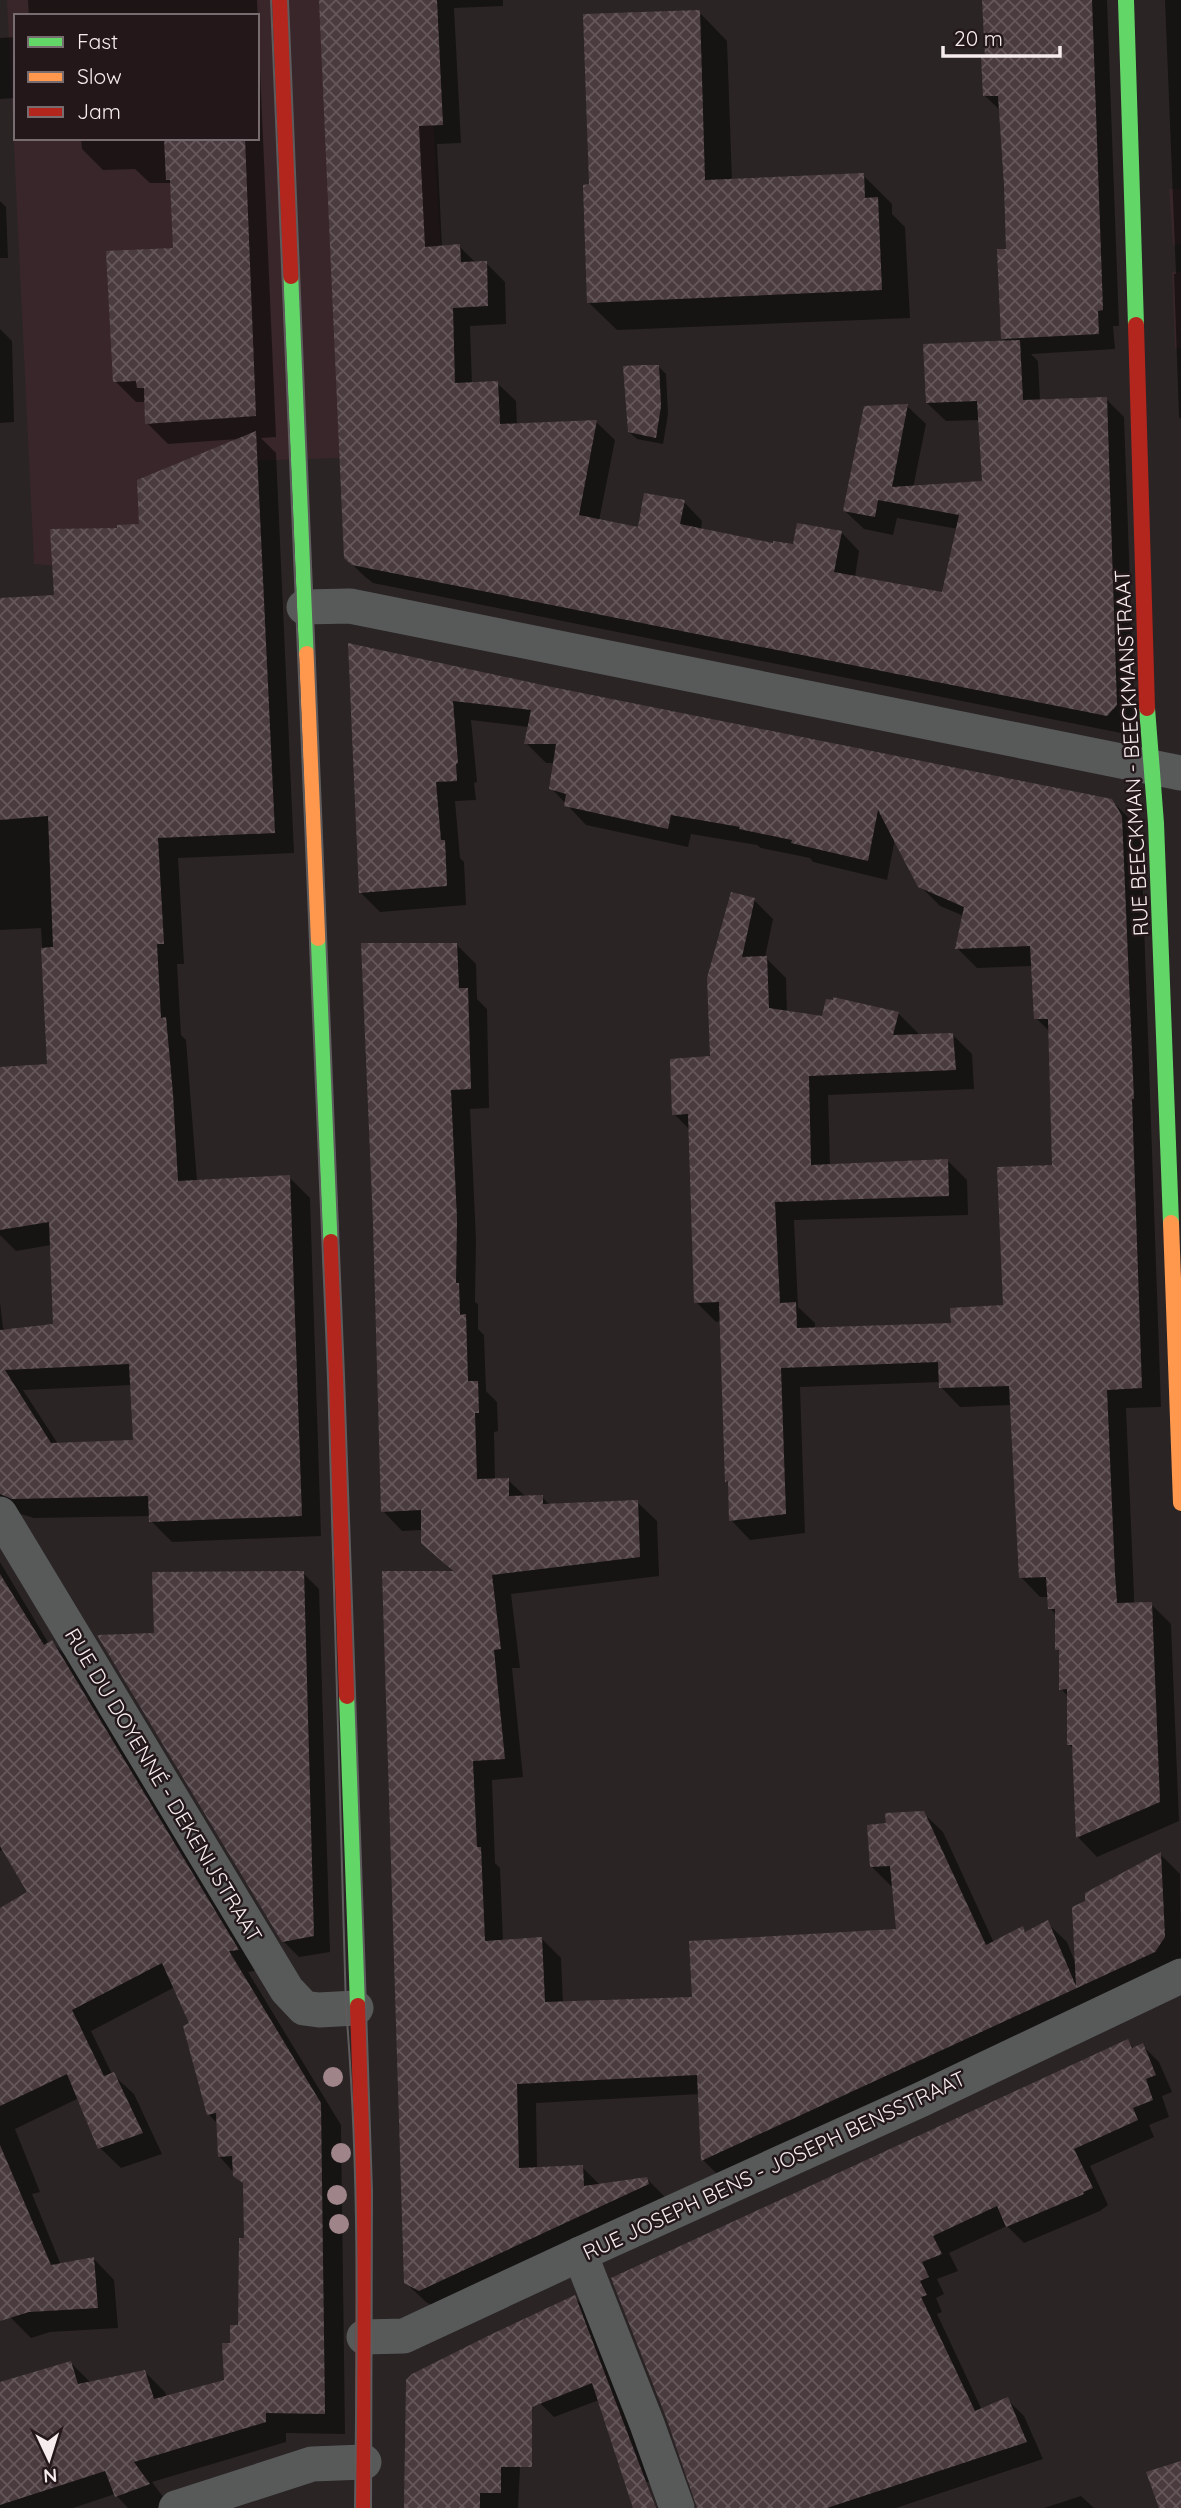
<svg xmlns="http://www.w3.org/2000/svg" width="1181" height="2508" viewBox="0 0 1181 2508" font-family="Quicksand,sans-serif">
	<defs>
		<pattern id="building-cross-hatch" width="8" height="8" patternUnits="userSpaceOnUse" patternTransform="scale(1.75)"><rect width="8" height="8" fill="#4a3b3f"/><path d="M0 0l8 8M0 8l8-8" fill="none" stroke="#65585b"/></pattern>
	</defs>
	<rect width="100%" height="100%" fill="#2a2425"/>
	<g fill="#38262a" fill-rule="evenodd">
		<path d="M 7,0 L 426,0 L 453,454 L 243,461 L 259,583 L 34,564 ZM 16,16 L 257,16 L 257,138 L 16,138 Z"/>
		<path d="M 1169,189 L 1181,189 L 1181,244 L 1173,245 Z"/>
		<path d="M 1172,272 L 1181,272 L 1181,348 L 1175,349 Z"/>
	</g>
	<g fill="#0007" fill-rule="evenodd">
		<path d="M 28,0 L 257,0 L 276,437 L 261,438 L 276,453 L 294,853 L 178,858 L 184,964 L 177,964 L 181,1035 L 186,1040 L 197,1181 L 289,1177 L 310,1198 L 321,1536 L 172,1542 L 151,1521 L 151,1516 L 34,1518 L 21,1514 L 9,1519 L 0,1519 L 0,1302 L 3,1328 L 7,1331 L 54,1326 L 51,1245 L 16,1251 L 0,1235 L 0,1069 L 49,1066 L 41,928 L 0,930 L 0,600 L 56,597 L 119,529 L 140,525 L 238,439 L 168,444 L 147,423 L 146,402 L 136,402 L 115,381 L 174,249 L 171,183 L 150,183 L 135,169 L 103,170 L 82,149 L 81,138 L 257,138 L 257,16 L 29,16 ZM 132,1385 L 135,1442 L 58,1444 L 23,1390 Z"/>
		<path d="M 321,0 L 503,0 L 503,6 L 454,8 L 461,143 L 437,144 L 442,247 L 459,246 L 476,263 L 486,263 L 505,282 L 506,324 L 470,326 L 472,384 L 497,383 L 516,401 L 517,425 L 596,422 L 615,440 L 599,521 L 640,529 L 684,502 L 702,521 L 701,530 L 774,545 L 794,546 L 841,532 L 859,551 L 855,577 L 943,594 L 958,529 L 897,518 L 893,535 L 864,529 L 845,511 L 907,406 L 926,424 L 913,488 L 984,483 L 980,420 L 946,421 L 927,403 L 1008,343 L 1003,338 L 1008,250 L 1001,111 L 985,96 L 987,59 L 985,0 L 1107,0 L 1119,326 L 1113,326 L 1115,349 L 1031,354 L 1038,361 L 1040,401 L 1106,399 L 1124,417 L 1135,724 L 1126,734 L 373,583 L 364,576 L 345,557 Z"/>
		<path d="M 1165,0 L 1181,0 L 1181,419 L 1179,417 L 1174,274 L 1176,274 Z"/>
		<path d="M 699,12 L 727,41 L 732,181 L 863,175 L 892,204 L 892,214 L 905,227 L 910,318 L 617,330 L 588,302 L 591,186 Z"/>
		<path d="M 16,37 L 16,98 L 0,99 L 0,38 Z"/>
		<path d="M 0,201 L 6,207 L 8,258 L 0,258 Z"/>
		<path d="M 0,329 L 12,341 L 14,422 L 0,423 Z"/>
		<path d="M 659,367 L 666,374 L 668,414 L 663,444 L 637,439 L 629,432 Z"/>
		<path d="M 350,645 L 546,688 L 1111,800 L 1131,820 L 1141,838 L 1161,1407 L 1126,1408 L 1134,1595 L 1134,1605 L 1151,1604 L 1171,1624 L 1179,1821 L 1097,1857 L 1078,1837 L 1074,1749 L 1069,1745 L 1069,1697 L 1061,1689 L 1061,1653 L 1057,1649 L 1057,1616 L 1050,1608 L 1049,1597 L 1040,1597 L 1021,1577 L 1012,1405 L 960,1407 L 941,1387 L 941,1382 L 800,1387 L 805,1533 L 750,1540 L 731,1520 L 729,1484 L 727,1481 L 721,1321 L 716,1322 L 696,1302 L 690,1130 L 674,1114 L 712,1058 L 754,900 L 773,919 L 765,957 L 786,978 L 787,1012 L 824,1018 L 898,1013 L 918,1033 L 917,1036 L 953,1035 L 972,1054 L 974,1089 L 828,1095 L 830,1166 L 948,1161 L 967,1180 L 968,1215 L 794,1220 L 798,1307 L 815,1323 L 815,1329 L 952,1324 L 1004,1306 L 1054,1166 L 1050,1032 L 1036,1018 L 1033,966 L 977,968 L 957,948 L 964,916 L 940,906 L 920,886 L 895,839 L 887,880 L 813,862 L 810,858 L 761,848 L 757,845 L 691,834 L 688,847 L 586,825 L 551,788 L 555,763 L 546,763 L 526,743 L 529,727 L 471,720 L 477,782 L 474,783 L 476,800 L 455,801 L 460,858 L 464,862 L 466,905 L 380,912 L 360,892 Z"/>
		<path d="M 456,944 L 476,964 L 477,999 L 487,1009 L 489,1108 L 470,1109 L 476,1240 L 475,1302 L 478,1304 L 478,1329 L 484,1335 L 486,1391 L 497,1402 L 498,1431 L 494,1432 L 495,1480 L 508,1480 L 526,1497 L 542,1497 L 551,1506 L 637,1502 L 657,1521 L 659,1576 L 511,1594 L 520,1668 L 512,1668 L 523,1777 L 492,1780 L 495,1863 L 500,1868 L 503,1942 L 542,1939 L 561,1958 L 563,2003 L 694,1998 L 898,1931 L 894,1886 L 891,1886 L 871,1866 L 888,1825 L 923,1813 L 943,1832 L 994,1943 L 1022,1928 L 1027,1933 L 1047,1923 L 1067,1942 L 1076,1965 L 1161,1855 L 1180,1874 L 1181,1960 L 722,2179 L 703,2160 L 700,2094 L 536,2103 L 537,2169 L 582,2167 L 600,2185 L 647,2179 L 666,2198 L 439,2309 L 426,2302 L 406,2283 L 454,1573 L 423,1543 L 423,1530 L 402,1531 L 383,1511 Z"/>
		<path d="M 0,1562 L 49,1644 L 52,1642 L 73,1663 L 258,1970 L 248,1972 L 341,2125 L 345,2434 L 286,2433 L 286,2442 L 152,2482 L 169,2505 L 161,2508 L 128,2508 L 115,2494 L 73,2508 L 0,2508 L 0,2410 L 71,2363 L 91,2383 L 144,2371 L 165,2392 L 167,2397 L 225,2381 L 232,2345 L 240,2327 L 246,2239 L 245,2185 L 219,2156 L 218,2124 L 209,2115 L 192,2024 L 175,1987 L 91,2031 L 112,2074 L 134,2094 L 162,2154 L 121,2168 L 100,2148 L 79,2098 L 15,2129 L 40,2192 L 32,2194 L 61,2265 L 94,2259 L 114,2280 L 118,2328 L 50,2332 L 31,2338 L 10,2317 L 0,2300 L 0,1910 L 30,1893 L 4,1849 L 0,1851 Z"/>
		<path d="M 303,1573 L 319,1589 L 330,1952 L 299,1957 L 283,1941 L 156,1635 Z"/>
		<path d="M 1127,2041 L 1135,2049 L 1142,2045 L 1159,2062 L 1172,2092 L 1162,2096 L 1169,2117 L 1149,2125 L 1154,2137 L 1090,2166 L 1108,2205 L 1100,2211 L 1024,2243 L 1007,2226 L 949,2253 L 958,2271 L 937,2279 L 944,2294 L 936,2298 L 942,2312 L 937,2314 L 982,2410 L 1007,2399 L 1024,2416 L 1043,2459 L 896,2508 L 698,2508 L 686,2469 Z"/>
		<path d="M 574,2297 L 588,2311 L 654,2482 L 636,2482 L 621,2468 L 599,2400 L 554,2417 L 540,2403 L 526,2345 L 518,2508 L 406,2508 L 408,2380 L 413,2375 L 512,2325 L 526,2340 L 522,2322 Z"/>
		<path d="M 1081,2496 L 1094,2508 L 1044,2508 Z"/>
	</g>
	<g fill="url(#building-cross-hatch)" fill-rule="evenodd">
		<path d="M 319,0 L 437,0 L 443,125 L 419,126 L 425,247 L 460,244 L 461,262 L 487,261 L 488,306 L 453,308 L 455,383 L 498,381 L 500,424 L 597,420 L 579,515 L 638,527 L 644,493 L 685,500 L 680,524 L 773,543 L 773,541 L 793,544 L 797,523 L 842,531 L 834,572 L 942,592 L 959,515 L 878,500 L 875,517 L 843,511 L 864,406 L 908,404 L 892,487 L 982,481 L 977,401 L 926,403 L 923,344 L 1020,340 L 1023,400 L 1107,397 L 1117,705 L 1107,716 L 352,565 L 344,558 Z"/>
		<path d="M 982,0 L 1092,0 L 1103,310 L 1098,311 L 1099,334 L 1001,339 L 997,249 L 1006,249 L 1004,185 L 998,96 L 983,96 L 981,57 L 985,57 Z"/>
		<path d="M 700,10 L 705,180 L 864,173 L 865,198 L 878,197 L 882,290 L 587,303 L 583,185 L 589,184 L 583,14 Z"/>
		<path d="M 164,138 L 245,138 L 256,416 L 145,424 L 144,388 L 137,388 L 136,381 L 113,382 L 106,251 L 173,248 L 170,180 L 166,180 Z"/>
		<path d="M 642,365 L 659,365 L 661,406 L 656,438 L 628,432 L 623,366 Z"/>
		<path d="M 256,431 L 275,833 L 158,838 L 164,944 L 157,944 L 161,1018 L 166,1017 L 173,1094 L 178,1181 L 290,1175 L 302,1516 L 149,1522 L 148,1496 L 12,1499 L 0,1494 L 0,1330 L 53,1324 L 49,1222 L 0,1230 L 0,1067 L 47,1064 L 41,948 L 53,947 L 48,816 L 0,820 L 0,598 L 54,595 L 50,529 L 117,528 L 117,525 L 139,524 L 137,480 ZM 129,1364 L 133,1440 L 51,1443 L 5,1370 Z"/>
		<path d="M 348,643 L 547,686 L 1112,799 L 1122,816 L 1134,1099 L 1132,1099 L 1142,1388 L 1107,1390 L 1115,1574 L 1117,1603 L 1152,1602 L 1160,1802 L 1076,1838 L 1072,1745 L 1067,1745 L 1067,1689 L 1059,1690 L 1059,1650 L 1055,1650 L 1055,1609 L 1048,1609 L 1046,1577 L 1019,1578 L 1009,1386 L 939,1388 L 938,1362 L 781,1368 L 786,1514 L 729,1521 L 728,1481 L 725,1482 L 719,1302 L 694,1303 L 688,1114 L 672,1115 L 670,1059 L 710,1056 L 707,978 L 731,892 L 755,898 L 742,957 L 767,956 L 769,1008 L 822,1016 L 826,999 L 833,1000 L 833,997 L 899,1012 L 893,1035 L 953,1033 L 956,1070 L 809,1076 L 811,1165 L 948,1159 L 949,1196 L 775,1202 L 780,1303 L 796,1302 L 797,1328 L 951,1323 L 950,1308 L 1003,1305 L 997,1167 L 1052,1165 L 1048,1019 L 1034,1019 L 1030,946 L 955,949 L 964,907 L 918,887 L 878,810 L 868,861 L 791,843 L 792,840 L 739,829 L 740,827 L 671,815 L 668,829 L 564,806 L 566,794 L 549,789 L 556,744 L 524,744 L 531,710 L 453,701 L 458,763 L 456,764 L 457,781 L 436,782 L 441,840 L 445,840 L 447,886 L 359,893 Z"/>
		<path d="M 361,943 L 457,943 L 459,988 L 468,988 L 471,1089 L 451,1090 L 457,1219 L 456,1283 L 459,1283 L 460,1315 L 466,1314 L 468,1381 L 478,1381 L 479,1413 L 475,1413 L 477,1479 L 509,1478 L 509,1496 L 543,1495 L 543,1504 L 638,1500 L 640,1557 L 492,1575 L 501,1649 L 494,1650 L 505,1759 L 473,1761 L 477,1847 L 481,1847 L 485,1941 L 542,1937 L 545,2002 L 692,1997 L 689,1941 L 896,1929 L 890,1866 L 870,1867 L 867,1825 L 886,1823 L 885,1813 L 924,1811 L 986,1945 L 1023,1926 L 1025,1932 L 1048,1920 L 1076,1986 L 1072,1907 L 1085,1901 L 1085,1893 L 1161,1852 L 1165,1937 L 1155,1952 L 701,2161 L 697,2075 L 517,2084 L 519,2168 L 583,2165 L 584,2186 L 647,2177 L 649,2184 L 419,2291 L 404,2283 L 382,1571 L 453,1571 L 421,1543 L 421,1510 L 381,1512 L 373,1223 Z"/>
		<path d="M 304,1571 L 314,1936 L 282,1942 L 97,1635 L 154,1633 L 152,1572 Z"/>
		<path d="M 0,1574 L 44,1645 L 52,1640 L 239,1950 L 229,1951 L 321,2103 L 325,2414 L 266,2413 L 266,2422 L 134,2462 L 150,2484 L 115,2497 L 105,2471 L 0,2505 L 0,2382 L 71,2361 L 78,2384 L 145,2370 L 154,2399 L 224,2380 L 222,2343 L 230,2343 L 230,2325 L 238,2325 L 239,2238 L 244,2238 L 243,2183 L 233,2176 L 232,2156 L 218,2157 L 216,2113 L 207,2115 L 183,2026 L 189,2023 L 162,1963 L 72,2010 L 104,2076 L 114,2072 L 143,2133 L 98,2149 L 67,2074 L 0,2106 L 0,1908 L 27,1892 L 0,1846 Z"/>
		<path d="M 1128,2039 L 1132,2048 L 1143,2043 L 1156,2075 L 1146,2079 L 1153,2100 L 1133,2108 L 1138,2120 L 1074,2149 L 1093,2188 L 1083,2192 L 1084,2194 L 1006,2227 L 997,2206 L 933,2236 L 942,2254 L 922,2262 L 929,2277 L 920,2281 L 927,2295 L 921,2297 L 975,2411 L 1008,2397 L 1027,2442 L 827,2508 L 697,2508 L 666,2417 L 611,2278 Z"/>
		<path d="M 0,2145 L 51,2265 L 94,2257 L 98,2308 L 29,2312 L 0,2321 Z"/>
		<path d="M 575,2295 L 656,2508 L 633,2508 L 592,2383 L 532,2407 L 532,2467 L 501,2467 L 501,2493 L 480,2493 L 480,2508 L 404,2508 L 406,2380 L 412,2374 L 490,2335 Z"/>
		<path d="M 1181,2461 L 1181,2508 L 1159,2508 L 1146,2472 Z"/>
	</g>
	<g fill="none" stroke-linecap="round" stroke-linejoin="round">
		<g stroke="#585a5a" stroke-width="35">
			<path d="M 304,607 L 350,606 L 1181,773"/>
			<path d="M 0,1514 L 287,1990 L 304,2008 L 319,2010 L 356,2008"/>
			<path d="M 580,2254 L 647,2424 L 677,2508"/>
			<path d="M 364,2337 L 404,2336 L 580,2254 L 920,2100 L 1181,1976"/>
			<path d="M 176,2508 L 312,2464 L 364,2462"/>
		</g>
		<g stroke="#63d668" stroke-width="16">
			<path d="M 1126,0 L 1136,325"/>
			<path d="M 291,276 L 307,654"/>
			<path d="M 1147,708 L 1156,823 L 1171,1223"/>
			<path d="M 318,938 L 331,1242"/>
			<path d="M 347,1696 L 358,2006"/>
		</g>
		<g stroke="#ff974d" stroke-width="16">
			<path d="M 307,654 L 318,938"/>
			<path d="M 1171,1223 L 1181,1503"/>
		</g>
		<g stroke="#b3261e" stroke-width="16">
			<path d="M 280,0 L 291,276"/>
			<path d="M 1136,325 L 1147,708"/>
			<path d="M 331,1242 L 347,1696"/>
			<path d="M 358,2006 L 364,2191 L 363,2508"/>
		</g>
		<g stroke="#5d5b5c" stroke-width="2">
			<path d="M 271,0 L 328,1378 L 346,2008 C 360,2174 357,2342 355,2508"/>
			<path d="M 288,0 L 344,1376 L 366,2007 L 372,2191 L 371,2508"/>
		</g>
	</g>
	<g fill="#9f848a">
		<circle cx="333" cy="2077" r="10"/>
		<circle cx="341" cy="2153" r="10"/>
		<circle cx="337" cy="2195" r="10"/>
		<circle cx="339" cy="2224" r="10"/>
	</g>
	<g text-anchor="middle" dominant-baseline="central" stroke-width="5" stroke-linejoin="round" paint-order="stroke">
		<g font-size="21" fill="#f6ecee" stroke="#23171a">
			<text transform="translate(1131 753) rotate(-93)">RUE BEECKMAN - BEECKMANSTRAAT</text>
			<text transform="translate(164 1785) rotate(59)">RUE DU DOYENNÉ - DEKENIJSTRAAT</text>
			<text transform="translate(774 2165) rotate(-25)">RUE JOSEPH BENS - JOSEPH BENSSTRAAT</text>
		</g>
	</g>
	<rect x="14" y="14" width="245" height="126" fill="#23171a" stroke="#776c6f" stroke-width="2"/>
	<rect x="28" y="37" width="35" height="10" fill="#63d668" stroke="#776c6f" stroke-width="2"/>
	<text x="77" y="49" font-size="21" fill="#f6ecee">Fast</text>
	<rect x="28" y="72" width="35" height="10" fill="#ff974d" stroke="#776c6f" stroke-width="2"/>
	<text x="77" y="84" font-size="21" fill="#f6ecee">Slow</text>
	<rect x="28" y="107" width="35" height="10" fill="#b3261e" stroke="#776c6f" stroke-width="2"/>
	<text x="77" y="119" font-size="21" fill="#f6ecee">Jam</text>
	<g transform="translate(49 2459) rotate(176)" stroke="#23171a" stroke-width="5" paint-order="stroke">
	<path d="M0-5L12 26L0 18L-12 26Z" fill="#f6ecee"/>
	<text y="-10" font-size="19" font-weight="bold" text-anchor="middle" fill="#f6ecee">N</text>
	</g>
	<path d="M943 46v10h117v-10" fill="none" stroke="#f6ecee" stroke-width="3.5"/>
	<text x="954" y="46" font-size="21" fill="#f6ecee" stroke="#23171a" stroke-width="5" paint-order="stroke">20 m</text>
</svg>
